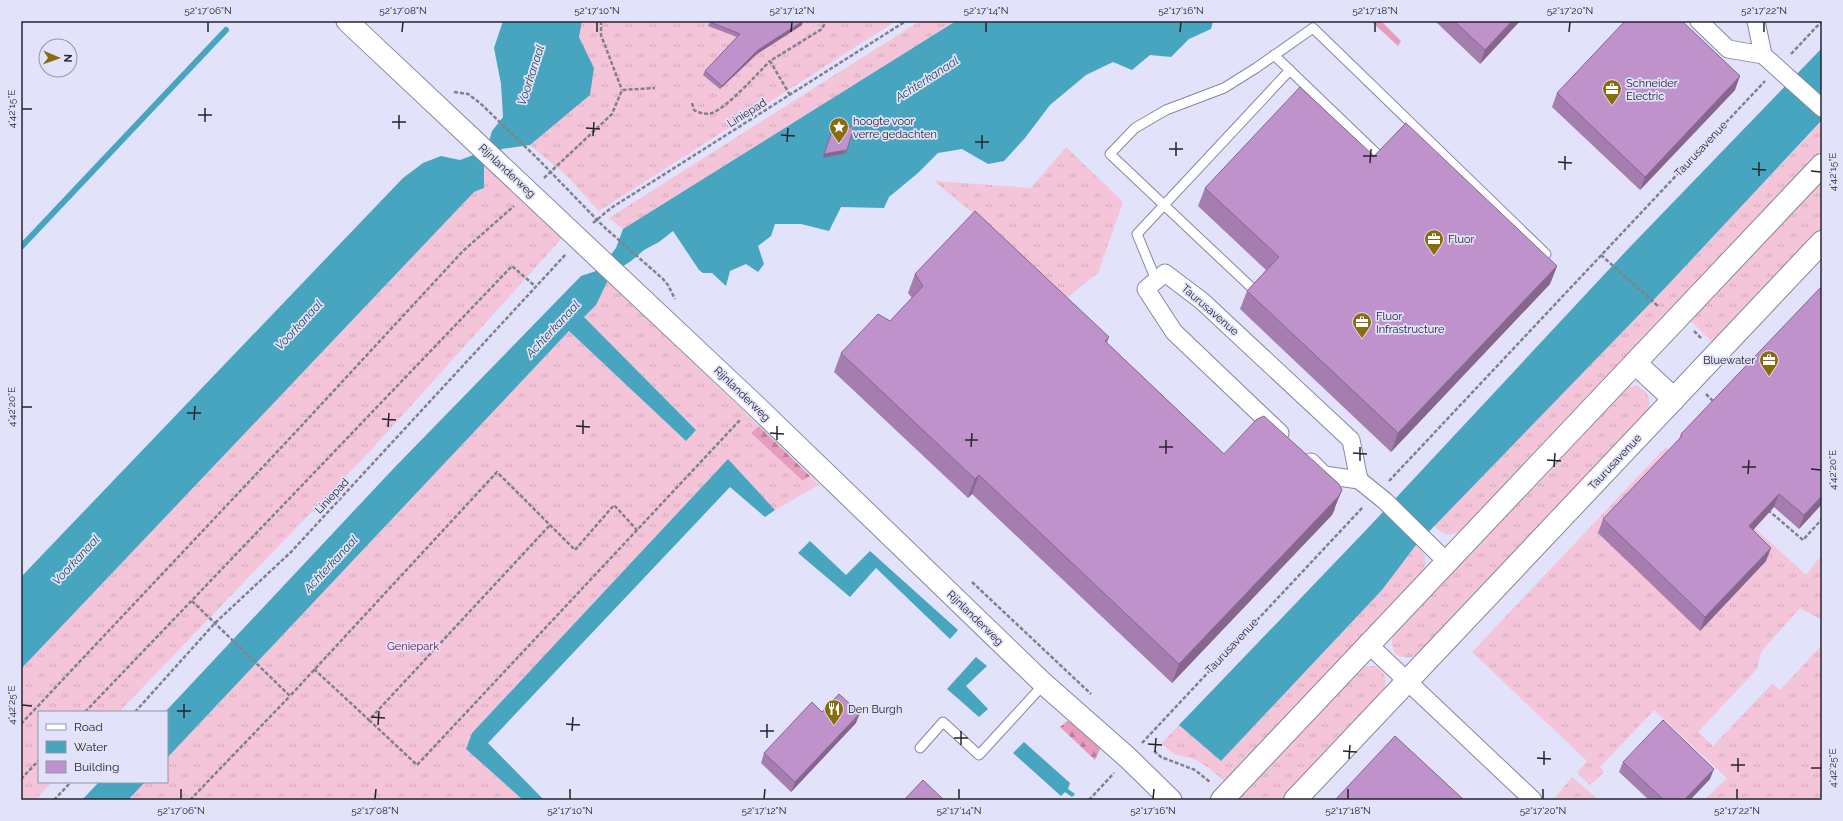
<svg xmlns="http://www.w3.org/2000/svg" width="1843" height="821" viewBox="0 0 1843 821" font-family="Raleway,sans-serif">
	<defs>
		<pattern id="grass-tufts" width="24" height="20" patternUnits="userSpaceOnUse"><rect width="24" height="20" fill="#f4c4d8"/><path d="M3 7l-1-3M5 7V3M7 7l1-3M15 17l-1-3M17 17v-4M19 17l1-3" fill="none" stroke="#d1a8ba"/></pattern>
		<pattern id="forest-firs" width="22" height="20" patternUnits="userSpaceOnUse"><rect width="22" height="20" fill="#e69dbd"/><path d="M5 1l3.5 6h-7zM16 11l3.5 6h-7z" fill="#ba809a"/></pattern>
	</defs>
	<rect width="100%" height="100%" fill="#e2e2fa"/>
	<g fill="url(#grass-tufts)">
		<path d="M 582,21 L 896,21 L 599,211 L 566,175 L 530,145 L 590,95 L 594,68 L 579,37 Z"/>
		<path d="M 920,21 L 956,21 L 623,229 L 609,218 Z"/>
		<path d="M 1819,124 L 1822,127 L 1822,149 L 1464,530 C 1450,536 1446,537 1434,526 L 1666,287 Z"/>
		<path d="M 1066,147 L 1123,202 L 1098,273 L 1064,300 L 975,215 L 934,181 L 1031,188 Z"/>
		<path d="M 484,162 L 562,238 L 372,449 L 119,712 L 39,712 L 39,782 L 52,782 L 35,800 L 21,800 L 21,669 L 474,192 L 484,188 Z"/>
		<path d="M 1822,178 L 1822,228 L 1713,343 L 1689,319 Z"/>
		<path d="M 608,280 L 759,426 L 751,433 L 803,481 L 810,476 L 819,485 L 775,510 L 728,459 L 708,480 L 472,733 L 466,749 L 523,800 L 128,800 L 145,782 L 167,782 L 167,758 L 569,331 L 686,441 L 696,430 L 584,317 L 596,305 Z"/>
		<path d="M 1637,386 C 1650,393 1649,397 1650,411 L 1418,656 C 1396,662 1388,651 1394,631 L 1625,387 Z"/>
		<path d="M 1666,447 L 1806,575 L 1820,557 L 1822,559 L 1822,617 L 1820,619 L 1800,608 L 1761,652 L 1757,669 L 1698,732 L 1713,746 L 1772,684 L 1780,690 L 1822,645 L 1822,800 L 1704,800 L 1727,778 L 1654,710 L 1600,767 L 1604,772 L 1590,785 L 1577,773 L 1587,761 L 1472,652 Z"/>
		<path d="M 1416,545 C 1426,554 1427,559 1424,572 L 1225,782 L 1209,768 L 1194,759 L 1175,754 L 1161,744 L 1179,725 L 1221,761 L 1382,590 Z"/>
		<path d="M 1367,666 L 1375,666 C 1386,673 1388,680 1383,692 L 1282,800 L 1244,800 L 1239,795 L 1358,669 Z"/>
		<path d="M 1572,777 L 1599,800 L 1553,800 Z"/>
	</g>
	<g fill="url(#forest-firs)">
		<path d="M 1371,21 L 1381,21 L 1401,41 L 1398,46 Z"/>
		<path d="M 759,426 L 810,476 L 803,481 L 751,433 Z"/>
		<path d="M 1071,718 L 1101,747 L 1095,760 L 1060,727 Z"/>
	</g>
	<g fill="#48a5c0">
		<path d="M 503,21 L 582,21 L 579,37 L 594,68 L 590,95 L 530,145 L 502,149 L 484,162 L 484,188 L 474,192 L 21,669 L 21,577 L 403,178 L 423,163 L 441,156 L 460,160 L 476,154 L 489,141 L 492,131 L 503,117 L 501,84 L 494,48 Z"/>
		<path d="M 956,21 L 1213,21 L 1211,29 L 1189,39 L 1171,57 L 1150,55 L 1132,70 L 1113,62 L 1086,75 L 1050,105 L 1025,138 L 1004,161 L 988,164 L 962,149 L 938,153 L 918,173 L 889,197 L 884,208 L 841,207 L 829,231 L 801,224 L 775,224 L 771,236 L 758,246 L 764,264 L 758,272 L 746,264 L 730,271 L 726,286 L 712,273 L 703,273 L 699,270 L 673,231 L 659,242 L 644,250 L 631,261 L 611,274 L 596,305 L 584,317 L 696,430 L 686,441 L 569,331 L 167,758 L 167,712 L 165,712 L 394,468 L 581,276 L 599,270 L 616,248 L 623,229 Z"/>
		<path d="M 1822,48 L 1822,120 L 1666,287 L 1416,545 L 1382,590 L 1221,761 L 1179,725 L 1367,529 L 1628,249 Z"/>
		<path d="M 728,459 L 775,510 L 765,517 L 730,487 L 488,743 L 544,800 L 523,800 L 466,749 L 472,733 Z"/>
		<path d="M 810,541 L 846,575 L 870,551 L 958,630 L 950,639 L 876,568 L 850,597 L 798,553 Z"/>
		<path d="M 976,657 L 987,666 L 966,686 L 988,709 L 979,717 L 947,689 Z"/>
		<path d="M 1024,742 L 1070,783 L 1068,789 L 1075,794 L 1072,797 L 1065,792 L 1061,796 L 1013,753 Z"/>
		<path d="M 99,782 L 145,782 L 128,800 L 82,800 Z"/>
	</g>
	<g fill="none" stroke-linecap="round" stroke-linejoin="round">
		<path stroke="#48a5c0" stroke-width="6" d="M 21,247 L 226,30"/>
		<defs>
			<g id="service">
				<path d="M 1274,55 L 1378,155"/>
				<path d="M 1156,280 L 1137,234 L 1290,70"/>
				<path d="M 1253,289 L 1110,154 L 1135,128 L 1166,110 L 1224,88 L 1256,68 L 1313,28 L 1546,254"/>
				<path d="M 920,748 L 943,722 L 979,755 L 1044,684"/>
			</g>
			<g id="minor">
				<path d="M 1699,21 L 1728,49 L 1763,55 L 1822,108"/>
				<path d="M 1756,21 L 1763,55"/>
				<path d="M 1280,433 L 1174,332 L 1146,289 L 1165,273 L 1202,301 L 1351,440 L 1359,480"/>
				<path d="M 1311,462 L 1324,475 L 1359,480 L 1385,501 L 1447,562"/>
				<path d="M 1368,644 L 1533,800"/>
			</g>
			<path id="tertiary" d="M 347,21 L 755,405 L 1044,684 L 1128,758 L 1171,800"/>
			<g id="secondary">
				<path d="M 1635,363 L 1674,399"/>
				<path d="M 1222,800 L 1822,165"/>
				<path d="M 1295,800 L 1822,242"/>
			</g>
		</defs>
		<use href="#service" stroke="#87879c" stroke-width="11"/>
		<use href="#minor" stroke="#87879c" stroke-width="19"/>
		<use href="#tertiary" stroke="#87879c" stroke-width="23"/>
		<use href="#secondary" stroke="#87879c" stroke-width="24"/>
		<g stroke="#80808f" stroke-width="2.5" stroke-dasharray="4 2" stroke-linecap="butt">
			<path d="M 601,21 L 601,35 L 622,90"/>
			<path d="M 1791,54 L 1822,21"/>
			<path d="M 454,92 L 468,94 L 480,103 L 539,160 L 603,226 L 663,279 L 668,285 L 675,299"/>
			<path d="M 790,95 L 770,61 L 817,32 L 822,29 L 826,21"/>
			<path d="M 692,103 L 694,110 C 700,113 706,115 712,113 C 728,107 757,74 770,61"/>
			<path d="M 544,178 L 612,114 L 622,90 L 655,88"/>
			<path d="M 593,223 L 611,208 L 906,21"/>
			<path d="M 1601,255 L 1659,307"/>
			<path d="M 1694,331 L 1702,339"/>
			<path d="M 1706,394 L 1714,402"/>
			<path d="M 1389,481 L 1765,81"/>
			<path d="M 1768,510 L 1803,540 L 1822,519"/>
			<path d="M 972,582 L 1091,694"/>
			<path d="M 192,601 L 290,696 L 497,472 L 575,550 L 614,505 L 637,530"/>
			<path d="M 314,669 L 369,720 L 550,525"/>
			<path d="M 85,712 L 512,266 L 535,286"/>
			<path d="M 135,712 L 215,623 L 291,552 L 566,254"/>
			<path d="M 369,720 L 417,765 L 740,420"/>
			<path d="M 21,724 L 292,436 L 463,251 L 514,206"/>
			<path d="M 1142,743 L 1363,507"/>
			<path d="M 1154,751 L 1161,757 L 1195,770 L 1210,782"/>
			<path d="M 21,779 L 39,760"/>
			<path d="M 54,800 L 71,782"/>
			<path d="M 190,800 L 290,696"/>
			<path d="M 1089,800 L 1114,773"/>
		</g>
		<use href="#service" stroke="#fff" stroke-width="9"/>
		<use href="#minor" stroke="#fff" stroke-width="17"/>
		<use href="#tertiary" stroke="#fff" stroke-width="21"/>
		<use href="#secondary" stroke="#fff" stroke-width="22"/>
	</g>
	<g fill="#a57eaf">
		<path d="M 1435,21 L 1520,21 L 1480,64 Z"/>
		<path d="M 710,22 L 802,25 L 757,54 L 720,89 L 703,75 L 705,71 L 737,37 L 708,26 Z"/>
		<path d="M 1735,90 L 1640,190 L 1552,107 L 1557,93 Z"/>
		<path d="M 1374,156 L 1557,266 L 1550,284 L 1391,452 L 1240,309 L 1247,291 L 1266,270 L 1198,206 L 1205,188 Z"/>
		<path d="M 915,274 L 1109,337 L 1107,343 L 1224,454 L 1335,509 L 1332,515 L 1172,683 L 972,494 L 968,498 L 834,372 L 841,353 L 890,321 L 912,298 L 908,293 Z"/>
		<path d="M 1681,434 L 1822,504 L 1799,529 L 1774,507 L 1753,530 L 1766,561 L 1700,631 L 1598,533 L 1603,519 L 1679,440 Z"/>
		<path d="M 856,723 L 791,792 L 761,763 L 764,753 Z"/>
		<path d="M 1623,762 L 1710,779 L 1690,800 L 1649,800 L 1619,772 Z"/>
	</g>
	<g fill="#86668f">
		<path d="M 803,21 L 802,25 L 757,54 L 720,89 L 722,86 L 758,50 Z"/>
		<path d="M 1512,21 L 1520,21 L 1480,64 L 1485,50 Z"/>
		<path d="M 1740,76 L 1735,90 L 1640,190 L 1645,177 Z"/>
		<path d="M 847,150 L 846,153 L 823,158 L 824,154 Z"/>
		<path d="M 1557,266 L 1550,284 L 1391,452 L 1398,433 Z"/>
		<path d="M 979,475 L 972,494 L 968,498 L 975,479 Z"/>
		<path d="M 1342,490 L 1332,515 L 1172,683 L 1179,664 Z"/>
		<path d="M 1779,494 L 1774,507 L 1744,540 L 1749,526 Z"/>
		<path d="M 1822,496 L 1822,504 L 1799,529 L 1804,515 Z"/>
		<path d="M 1771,548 L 1766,561 L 1700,631 L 1705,617 Z"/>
		<path d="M 860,713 L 856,723 L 791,792 L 795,782 Z"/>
		<path d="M 1714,769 L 1710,779 L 1690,800 L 1684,800 Z"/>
	</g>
	<g fill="#c092cc" stroke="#86668f">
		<path d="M 711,21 L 803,21 L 758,50 L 722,86 L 705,71 L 740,34 L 710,22 Z"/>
		<path d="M 1454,21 L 1512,21 L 1485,50 Z"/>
		<path d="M 1625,21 L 1682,21 L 1740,76 L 1645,177 L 1557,93 Z"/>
		<path d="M 1300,87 L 1374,156 L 1406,123 L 1557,266 L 1398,433 L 1247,291 L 1279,257 L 1205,188 Z"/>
		<path d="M 854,126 L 847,150 L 824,154 L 832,131 Z"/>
		<path d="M 975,211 L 1109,337 L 1105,341 L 1224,454 L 1257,419 L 1264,416 L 1339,484 L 1342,490 L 1339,496 L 1179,664 L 979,475 L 975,479 L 841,353 L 878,314 L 890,321 L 923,286 L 915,274 Z"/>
		<path d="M 1822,286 L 1822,496 L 1804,515 L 1779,494 L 1749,526 L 1771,548 L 1705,617 L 1603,519 L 1682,436 L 1681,434 Z"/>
		<path d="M 839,694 L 860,713 L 795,782 L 764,753 L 812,702 L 822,712 Z"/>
		<path d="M 1663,720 L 1714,769 L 1684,800 L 1664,800 L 1623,762 Z"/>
		<path d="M 1395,736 L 1464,800 L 1335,800 Z"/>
		<path d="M 923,780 L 944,800 L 904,800 Z"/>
	</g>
	<path fill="none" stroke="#24242c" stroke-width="1.5" d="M 208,32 L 208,22M 402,32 L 403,22M 597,32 L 597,22M 791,32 L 792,22M 986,32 L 986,22M 1180,32 L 1181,22M 1375,32 L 1375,22M 1569,32 L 1570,22M 1764,32 L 1764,22M 22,109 L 32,109M 198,115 L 212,115M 205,122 L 205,108M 392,122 L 406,122M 586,128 L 600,129M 399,129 L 399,115M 781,135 L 795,136M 593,136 L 594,122M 787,142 L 788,128M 975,142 L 989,142M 982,149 L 982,135M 1169,149 L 1183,149M 1176,156 L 1176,142M 1363,156 L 1377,156M 1558,162 L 1572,163M 1370,163 L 1371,149M 1752,169 L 1766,170M 1565,170 L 1565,156M 1811,171 L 1821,172M 1759,176 L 1759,162M 22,407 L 32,407M 187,413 L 201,413M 382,419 L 396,420M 194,420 L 195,406M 576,426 L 590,427M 388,427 L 389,413M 770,433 L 784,434M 583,434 L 583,420M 777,440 L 777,426M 965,440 L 978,440M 971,447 L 972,433M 1159,447 L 1173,447M 1353,453 L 1367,454M 1166,454 L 1166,440M 1547,460 L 1561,461M 1360,461 L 1360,447M 1554,467 L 1555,453M 1742,467 L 1756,467M 1811,469 L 1821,470M 1748,474 L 1749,460M 22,705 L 32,706M 177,711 L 191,711M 371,717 L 385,718M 184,718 L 184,704M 566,724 L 580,725M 378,725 L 379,711M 572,731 L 573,717M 760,731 L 774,731M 767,738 L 767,724M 954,738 L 968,738M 1148,744 L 1162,745M 961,745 L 961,731M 1343,751 L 1357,752M 1155,752 L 1156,738M 1537,758 L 1551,759M 1349,759 L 1350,745M 1544,765 L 1544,751M 1731,765 L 1745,765M 1811,768 L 1821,768M 1738,772 L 1738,758M 181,799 L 181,789M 375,799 L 376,789M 570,799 L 570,789M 764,799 L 765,789M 959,799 L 959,789M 1153,799 L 1154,789M 1348,799 L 1348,789M 1543,799 L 1543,789M 1737,799 L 1737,789"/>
	<defs>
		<symbol id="office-pin" viewBox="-11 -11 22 30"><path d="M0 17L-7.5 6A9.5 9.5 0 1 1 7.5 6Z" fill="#896d0c" stroke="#e2e2fa"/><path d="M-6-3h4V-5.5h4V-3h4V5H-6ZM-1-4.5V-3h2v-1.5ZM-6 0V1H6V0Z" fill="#fff"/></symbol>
		<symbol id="sight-pin" viewBox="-11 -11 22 30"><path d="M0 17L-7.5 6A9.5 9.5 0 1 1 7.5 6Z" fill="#896d0c" stroke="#e2e2fa"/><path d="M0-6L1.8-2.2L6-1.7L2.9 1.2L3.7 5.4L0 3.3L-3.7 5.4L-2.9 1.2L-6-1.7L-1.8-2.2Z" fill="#fff"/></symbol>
		<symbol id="restaurant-pin" viewBox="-11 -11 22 30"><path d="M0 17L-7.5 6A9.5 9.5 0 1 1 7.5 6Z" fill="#896d0c" stroke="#e2e2fa"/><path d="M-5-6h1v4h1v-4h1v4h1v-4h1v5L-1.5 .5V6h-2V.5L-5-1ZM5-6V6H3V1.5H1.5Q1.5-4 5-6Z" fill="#fff"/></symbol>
	</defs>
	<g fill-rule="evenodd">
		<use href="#office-pin" x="1601" y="78" width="22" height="30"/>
		<use href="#sight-pin" x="828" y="116" width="22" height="30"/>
		<use href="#office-pin" x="1423" y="228" width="22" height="30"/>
		<use href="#office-pin" x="1351" y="311" width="22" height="30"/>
		<use href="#office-pin" x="1758" y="349" width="22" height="30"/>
		<use href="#restaurant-pin" x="823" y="698" width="22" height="30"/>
	</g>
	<g text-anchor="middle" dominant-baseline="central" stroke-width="3.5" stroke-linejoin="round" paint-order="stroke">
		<g font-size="11" fill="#24242c" stroke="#e2e2fa" text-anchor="start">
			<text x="1626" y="83">Schneider<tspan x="1626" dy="13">Electric</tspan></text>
			<text x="853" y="121">hoogte voor<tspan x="853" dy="13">verre gedachten</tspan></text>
			<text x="1448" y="239">Fluor</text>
			<text x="1376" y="316">Fluor<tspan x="1376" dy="13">Infrastructure</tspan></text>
			<text x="1755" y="360" text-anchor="end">Bluewater</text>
			<text x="848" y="709">Den Burgh</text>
		</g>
		<g font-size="11" fill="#24242c" stroke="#e2e2fa">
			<text transform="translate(747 113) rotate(-32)">Liniepad</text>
			<text transform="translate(1701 149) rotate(-47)">Taurusavenue</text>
			<text transform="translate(507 171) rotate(43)">Rijnlanderweg</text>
			<text transform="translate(1210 310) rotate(41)">Taurusavenue</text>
			<text transform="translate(742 394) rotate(44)">Rijnlanderweg</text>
			<text transform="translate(1615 462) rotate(-47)">Taurusavenue</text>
			<text transform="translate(332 496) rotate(-47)">Liniepad</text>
			<text transform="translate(975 618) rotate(44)">Rijnlanderweg</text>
			<text transform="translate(1232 646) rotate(-47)">Taurusavenue</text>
		</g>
		<g font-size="11" fill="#6a1544" stroke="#e2e2fa">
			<text x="413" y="646">Geniepark</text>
		</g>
		<g font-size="12" font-style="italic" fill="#224b57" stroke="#e2e2fa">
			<text transform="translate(531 75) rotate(-72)">Voorkanaal</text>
			<text transform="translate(927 79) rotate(-33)">Achterkanaal</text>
			<text transform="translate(299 325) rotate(-47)">Voorkanaal</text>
			<text transform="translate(553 329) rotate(-47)">Achterkanaal</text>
			<text transform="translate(76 560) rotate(-47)">Voorkanaal</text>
			<text transform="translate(331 564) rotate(-47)">Achterkanaal</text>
		</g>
	</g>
	<rect width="1843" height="821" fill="none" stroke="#e2e2fa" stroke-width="44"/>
	<rect x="38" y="711" width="130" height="72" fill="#e2e2fa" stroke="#9696a8"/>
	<rect x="46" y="724" width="20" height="6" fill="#ffffff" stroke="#9696a8"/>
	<text x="74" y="731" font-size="12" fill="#24242c">Road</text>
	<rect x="46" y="741" width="20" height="12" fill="#48a5c0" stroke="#9696a8"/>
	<text x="74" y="751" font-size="12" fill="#24242c">Water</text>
	<rect x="46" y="761" width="20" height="12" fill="#c092cc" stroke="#9696a8"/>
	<text x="74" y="771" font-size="12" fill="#24242c">Building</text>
	<g transform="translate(58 58) rotate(92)"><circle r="19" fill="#e2e2fa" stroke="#9696a8"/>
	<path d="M0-3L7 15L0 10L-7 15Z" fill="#896d0c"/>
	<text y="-6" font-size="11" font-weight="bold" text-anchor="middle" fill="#24242c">N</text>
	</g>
	<rect x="22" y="22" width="1799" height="777" fill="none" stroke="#24242c" stroke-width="1.5"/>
	<g font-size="10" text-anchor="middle" fill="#24242c">
		<text x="208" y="14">52°17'06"N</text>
		<text x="403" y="14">52°17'08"N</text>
		<text x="597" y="14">52°17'10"N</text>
		<text x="792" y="14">52°17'12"N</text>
		<text x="986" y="14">52°17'14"N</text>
		<text x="1181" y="14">52°17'16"N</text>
		<text x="1375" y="14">52°17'18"N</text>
		<text x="1570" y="14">52°17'20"N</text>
		<text x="1764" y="14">52°17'22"N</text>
		<text transform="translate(11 109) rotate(-90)" y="4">4°42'15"E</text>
		<text transform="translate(1832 172) rotate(-90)" y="4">4°42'15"E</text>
		<text transform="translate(11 407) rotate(-90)" y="4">4°42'20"E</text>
		<text transform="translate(1832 470) rotate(-90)" y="4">4°42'20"E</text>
		<text transform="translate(11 705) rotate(-90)" y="4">4°42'25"E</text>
		<text transform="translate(1832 768) rotate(-90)" y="4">4°42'25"E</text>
		<text x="181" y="814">52°17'06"N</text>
		<text x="375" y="814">52°17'08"N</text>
		<text x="570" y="814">52°17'10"N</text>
		<text x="764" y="814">52°17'12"N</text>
		<text x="959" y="814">52°17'14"N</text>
		<text x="1153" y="814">52°17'16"N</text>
		<text x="1348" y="814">52°17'18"N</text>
		<text x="1543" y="814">52°17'20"N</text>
		<text x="1737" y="814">52°17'22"N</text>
	</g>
</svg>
